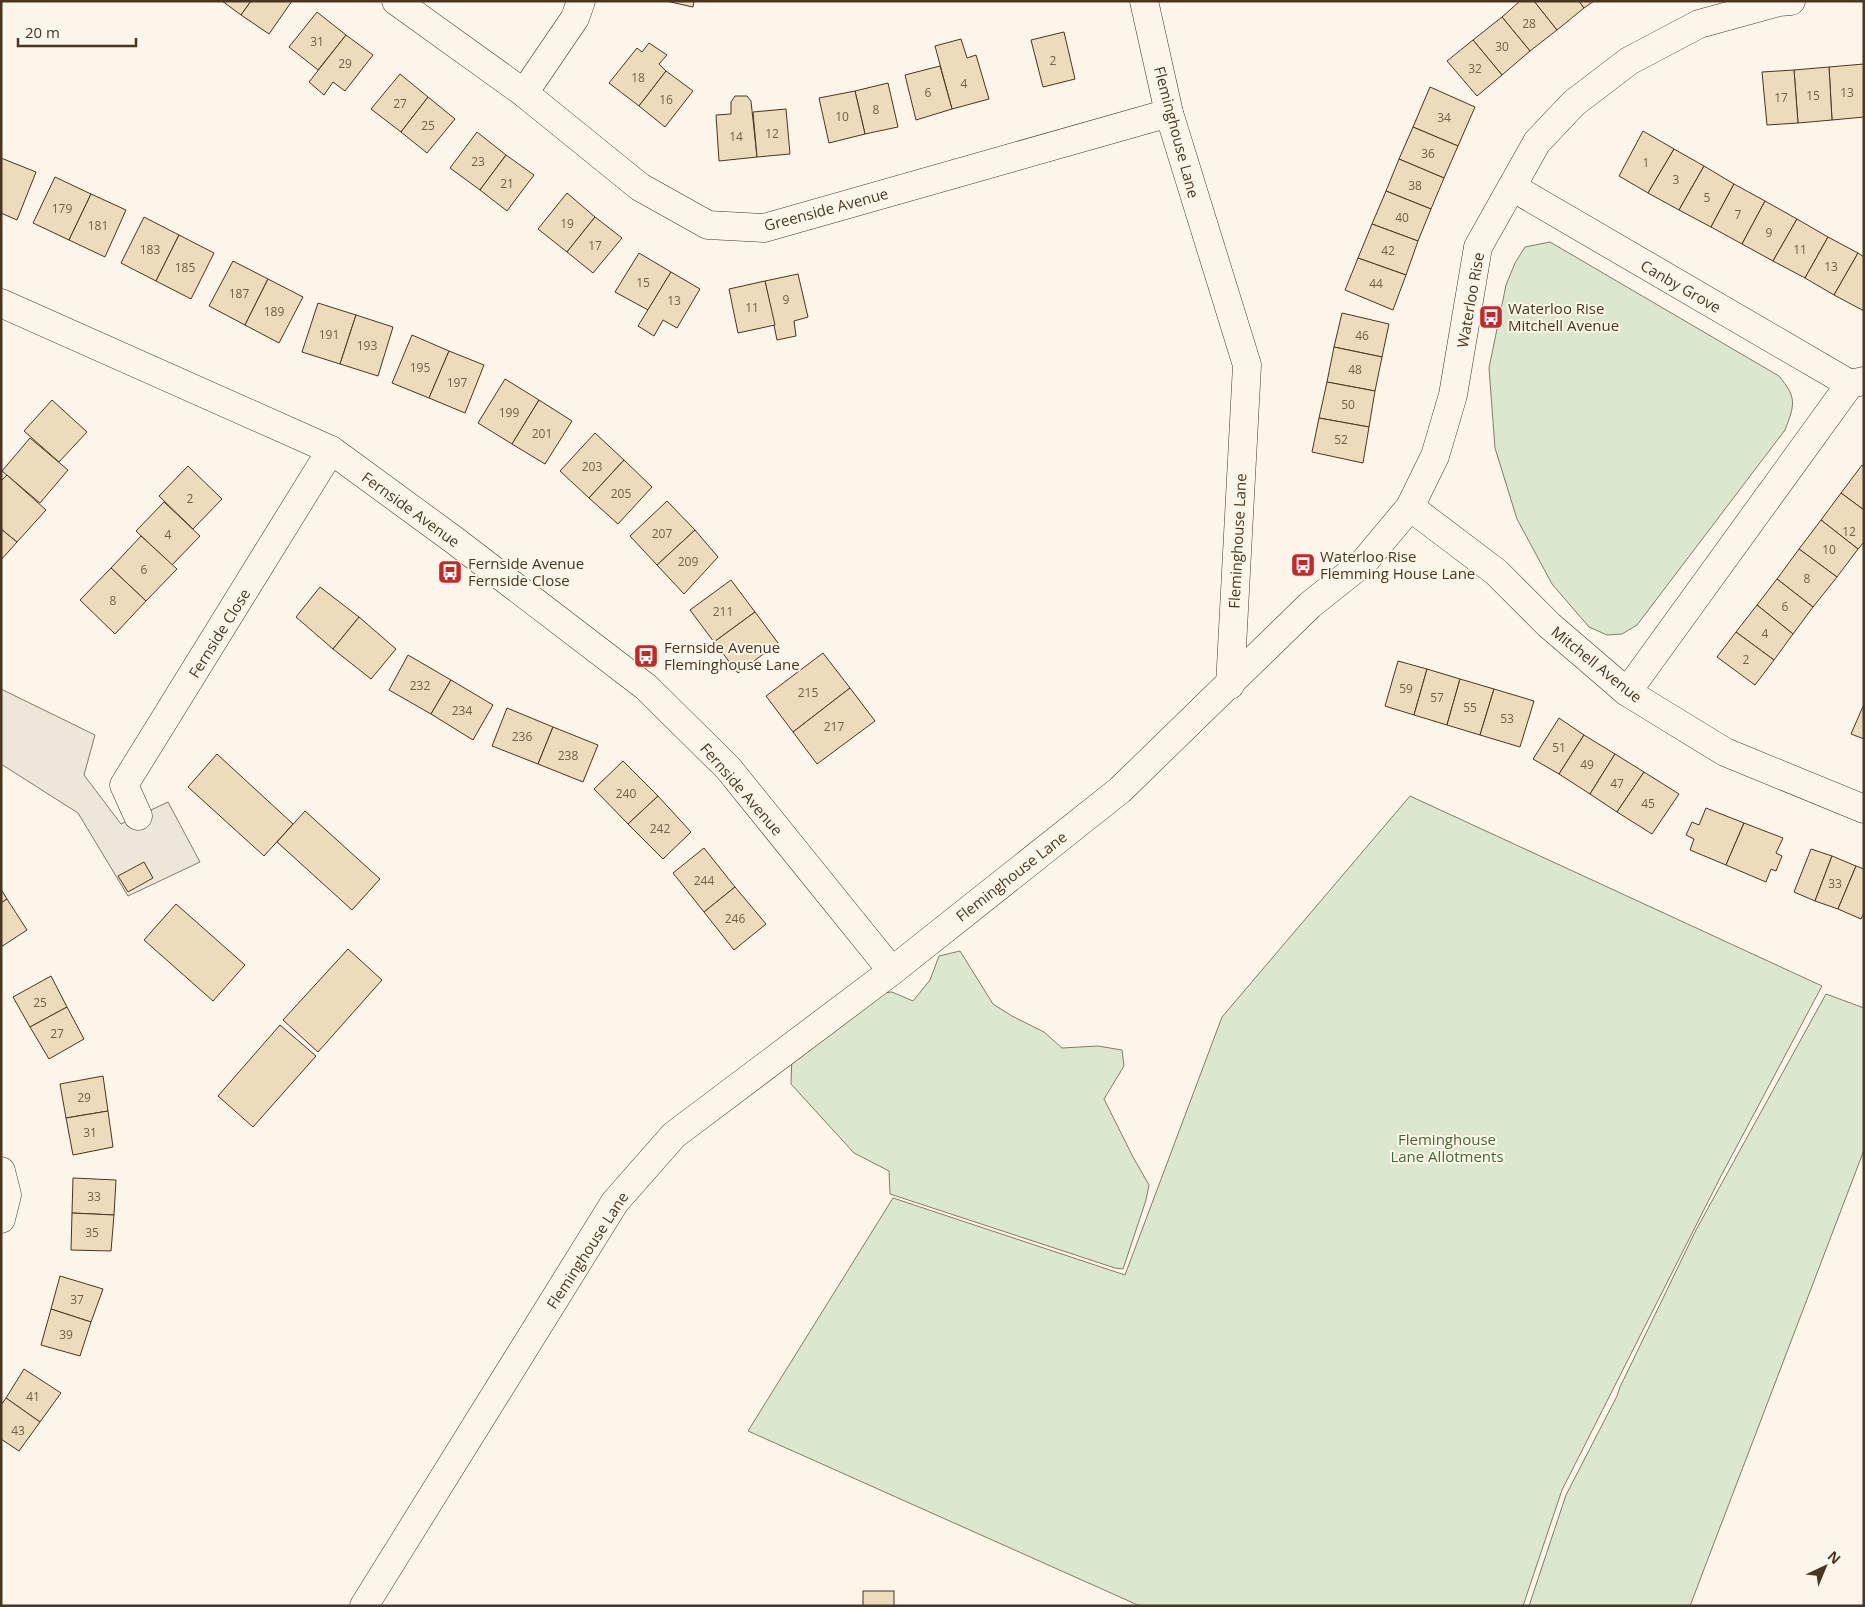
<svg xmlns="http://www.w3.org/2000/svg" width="1865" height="1607" viewBox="0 0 1865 1607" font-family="'Open Sans',sans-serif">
	<rect width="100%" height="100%" fill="#fbf6e9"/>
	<g fill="#dce7d0" stroke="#887966">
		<path d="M 1550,242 L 1779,376 C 1797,398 1795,404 1785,430 L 1637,625 L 1622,634 L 1607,635 L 1589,627 L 1552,584 L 1517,519 L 1495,448 L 1489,368 L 1506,285 L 1515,263 L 1525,247 Z"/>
		<path d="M 1410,796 L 1822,986 L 1721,1176 L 1562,1490 L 1523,1606 L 1140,1606 L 748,1431 L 893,1198 L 1125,1275 L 1222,1017 Z"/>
		<path d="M 960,951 L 993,1004 L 1012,1016 L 1044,1032 L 1062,1048 L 1098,1046 L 1122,1050 L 1124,1066 L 1104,1099 L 1133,1157 L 1149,1185 L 1146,1200 L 1123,1269 L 1115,1268 L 890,1194 L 889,1171 L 854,1153 L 791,1084 L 792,1054 L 874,994 L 892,992 L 913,1001 L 930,980 L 939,956 Z"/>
		<path d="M 1826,994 L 1864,1008 L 1864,1150 L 1690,1606 L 1529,1606 L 1566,1495 L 1617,1396 L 1620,1387 L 1696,1230 Z"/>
	</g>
	<path fill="#ede7d9" stroke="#887966" d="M 1,689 L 95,735 L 84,775 L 121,824 L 168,802 L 200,862 L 128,896 L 78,813 L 1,764 Z"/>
	<g fill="#ecdcbc" stroke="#4a3520">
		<path d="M 222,1 L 251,1 L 241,15 Z"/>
		<path d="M 251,1 L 292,1 L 269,34 L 241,15 Z"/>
		<path d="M 666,1 L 694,1 L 693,7 Z"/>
		<path d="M 1520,1 L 1534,1 L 1557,30 L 1530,51 L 1502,17 Z"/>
		<path d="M 1534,1 L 1579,1 L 1584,8 L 1557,30 Z"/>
		<path d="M 1579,1 L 1594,1 L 1584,8 Z"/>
		<path d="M 317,12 L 346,35 L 318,70 L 289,47 Z"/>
		<path d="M 1502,17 L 1530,51 L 1502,75 L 1473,40 Z"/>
		<path d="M 1064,32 L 1075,79 L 1043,87 L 1031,40 Z"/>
		<path d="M 346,35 L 373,55 L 345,91 L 333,82 L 324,95 L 309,82 Z"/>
		<path d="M 961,39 L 967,58 L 976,55 L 989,99 L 952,109 L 935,46 Z"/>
		<path d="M 1473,40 L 1502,75 L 1477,96 L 1447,61 Z"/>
		<path d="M 649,43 L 667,55 L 659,64 L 666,71 L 639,106 L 609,83 L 637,48 L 642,52 Z"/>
		<path d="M 1864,64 L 1864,117 L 1832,120 L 1829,67 Z"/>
		<path d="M 940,66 L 952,109 L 916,120 L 905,75 Z"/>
		<path d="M 1829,67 L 1832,120 L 1798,123 L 1794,70 Z"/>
		<path d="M 1794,70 L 1798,123 L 1767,125 L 1762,72 Z"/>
		<path d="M 666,71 L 693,91 L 665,127 L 639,106 Z"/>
		<path d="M 400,74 L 428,97 L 401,132 L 371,109 Z"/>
		<path d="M 888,83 L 898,127 L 865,134 L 855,91 Z"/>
		<path d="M 1430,87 L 1475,107 L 1458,146 L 1413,127 Z"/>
		<path d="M 855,91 L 865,134 L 829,143 L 819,98 Z"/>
		<path d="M 735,96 L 747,96 L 751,101 L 757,157 L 719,161 L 716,115 L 731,114 L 731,102 Z"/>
		<path d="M 428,97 L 455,119 L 427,153 L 401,132 Z"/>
		<path d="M 786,109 L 790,154 L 757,157 L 753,112 Z"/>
		<path d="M 1413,127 L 1458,146 L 1444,178 L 1399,159 Z"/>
		<path d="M 1643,131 L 1674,149 L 1648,193 L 1619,176 Z"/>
		<path d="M 477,132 L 506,155 L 480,190 L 450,168 Z"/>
		<path d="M 1674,149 L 1704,166 L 1679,210 L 1648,193 Z"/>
		<path d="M 506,155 L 534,175 L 507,211 L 480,190 Z"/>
		<path d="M 1,158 L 36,172 L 17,220 L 1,213 Z"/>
		<path d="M 1399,159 L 1444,178 L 1431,209 L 1386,191 Z"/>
		<path d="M 1704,166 L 1734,184 L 1711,227 L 1679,210 Z"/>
		<path d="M 55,177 L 91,194 L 69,240 L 33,223 Z"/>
		<path d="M 1734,184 L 1765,201 L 1742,244 L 1711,227 Z"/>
		<path d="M 1386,191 L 1431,209 L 1418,241 L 1372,224 Z"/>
		<path d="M 567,193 L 595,217 L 567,252 L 538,229 Z"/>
		<path d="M 91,194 L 126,210 L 105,257 L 69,240 Z"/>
		<path d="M 1765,201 L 1797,219 L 1773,261 L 1742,244 Z"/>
		<path d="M 144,217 L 179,235 L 156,281 L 121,263 Z"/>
		<path d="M 595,217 L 622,238 L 593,273 L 567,252 Z"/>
		<path d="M 1797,219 L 1828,237 L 1805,278 L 1773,261 Z"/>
		<path d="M 1372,224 L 1418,241 L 1406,275 L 1358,258 Z"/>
		<path d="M 179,235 L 214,253 L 191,299 L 156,281 Z"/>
		<path d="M 1828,237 L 1858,253 L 1834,295 L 1805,278 Z"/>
		<path d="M 639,253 L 671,272 L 648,310 L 615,292 Z"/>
		<path d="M 1858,253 L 1864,257 L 1864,311 L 1834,295 Z"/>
		<path d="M 1358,258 L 1406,275 L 1393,310 L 1345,290 Z"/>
		<path d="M 233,261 L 268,279 L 245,325 L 209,306 Z"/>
		<path d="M 671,272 L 700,289 L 677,328 L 663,320 L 654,336 L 638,326 Z"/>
		<path d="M 798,274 L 808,317 L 794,321 L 796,336 L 777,340 L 765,281 Z"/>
		<path d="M 268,279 L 303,297 L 279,343 L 245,325 Z"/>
		<path d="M 765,281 L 775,325 L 738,333 L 729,289 Z"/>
		<path d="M 318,303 L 356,315 L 340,364 L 302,352 Z"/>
		<path d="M 1342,313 L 1389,324 L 1382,357 L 1334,347 Z"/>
		<path d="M 356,315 L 393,327 L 378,376 L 340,364 Z"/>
		<path d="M 412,335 L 449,351 L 429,398 L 392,383 Z"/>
		<path d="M 1334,347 L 1382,357 L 1375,391 L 1327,382 Z"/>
		<path d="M 449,351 L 484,365 L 465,413 L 429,398 Z"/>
		<path d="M 505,379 L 539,400 L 512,444 L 478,423 Z"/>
		<path d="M 1327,382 L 1375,391 L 1369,427 L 1319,418 Z"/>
		<path d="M 52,400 L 87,432 L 59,462 L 24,431 Z"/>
		<path d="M 539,400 L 572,421 L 545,464 L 512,444 Z"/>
		<path d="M 1319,418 L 1369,427 L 1363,463 L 1312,452 Z"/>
		<path d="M 595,433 L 624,460 L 589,498 L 560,471 Z"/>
		<path d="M 30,438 L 68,470 L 40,503 L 2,471 Z"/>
		<path d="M 624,460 L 652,487 L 618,524 L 589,498 Z"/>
		<path d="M 1862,465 L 1864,466 L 1864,510 L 1841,493 Z"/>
		<path d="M 188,466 L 222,499 L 193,529 L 159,496 Z"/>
		<path d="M 7,475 L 46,510 L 17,542 L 1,529 L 1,481 Z"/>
		<path d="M 1841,493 L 1864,510 L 1864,542 L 1858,549 L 1821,520 Z"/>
		<path d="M 667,501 L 695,530 L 657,565 L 630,536 Z"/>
		<path d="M 164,502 L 200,536 L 172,565 L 136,531 Z"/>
		<path d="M 1821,520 L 1858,549 L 1837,577 L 1799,549 Z"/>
		<path d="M 1,529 L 17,542 L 1,560 Z"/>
		<path d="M 695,530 L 718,557 L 684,594 L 657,565 Z"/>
		<path d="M 141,536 L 177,569 L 146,601 L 111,568 Z"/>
		<path d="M 1799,549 L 1837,577 L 1813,607 L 1777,579 Z"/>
		<path d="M 111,568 L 146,601 L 115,634 L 80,600 Z"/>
		<path d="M 1777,579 L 1813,607 L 1793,634 L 1757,605 Z"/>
		<path d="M 731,580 L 755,612 L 714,642 L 690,610 Z"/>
		<path d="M 320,587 L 359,617 L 333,649 L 296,617 Z"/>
		<path d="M 1757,605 L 1793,634 L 1774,660 L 1736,632 Z"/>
		<path d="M 755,612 L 778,643 L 738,673 L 714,642 Z"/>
		<path d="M 359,617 L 396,649 L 371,679 L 333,649 Z"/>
		<path d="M 1736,632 L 1774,660 L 1755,685 L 1717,657 Z"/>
		<path d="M 823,653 L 850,688 L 793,732 L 766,696 Z"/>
		<path d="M 408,655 L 451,680 L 431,714 L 389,690 Z"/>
		<path d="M 1398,661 L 1427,669 L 1414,715 L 1385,706 Z"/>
		<path d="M 1427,669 L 1460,679 L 1447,725 L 1414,715 Z"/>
		<path d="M 1460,679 L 1494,689 L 1480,735 L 1447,725 Z"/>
		<path d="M 451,680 L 493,705 L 473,740 L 431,714 Z"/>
		<path d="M 850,688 L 875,721 L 817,764 L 793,732 Z"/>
		<path d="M 1494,689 L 1534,701 L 1520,747 L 1480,735 Z"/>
		<path d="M 1864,704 L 1864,739 L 1851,734 Z"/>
		<path d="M 507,708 L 553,727 L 538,764 L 492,746 Z"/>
		<path d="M 1559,718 L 1584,735 L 1559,774 L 1533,759 Z"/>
		<path d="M 553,727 L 598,745 L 583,782 L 538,764 Z"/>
		<path d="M 1584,735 L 1615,754 L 1590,794 L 1559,774 Z"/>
		<path d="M 217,754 L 293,824 L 264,856 L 188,787 Z"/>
		<path d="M 1615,754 L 1644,772 L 1617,812 L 1590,794 Z"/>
		<path d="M 623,761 L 658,796 L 628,824 L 594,789 Z"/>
		<path d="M 1644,772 L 1679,794 L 1652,834 L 1617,812 Z"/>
		<path d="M 658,796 L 691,832 L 663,859 L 628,824 Z"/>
		<path d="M 1706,808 L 1744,823 L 1726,865 L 1690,850 L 1694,839 L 1686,835 L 1692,822 L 1699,825 Z"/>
		<path d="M 305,811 L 380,879 L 352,910 L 277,842 Z"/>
		<path d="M 1744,823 L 1783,838 L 1776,853 L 1782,856 L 1776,871 L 1771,869 L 1766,882 L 1726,865 Z"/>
		<path d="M 704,848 L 735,887 L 704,912 L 673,873 Z"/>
		<path d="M 1811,849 L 1832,856 L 1815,901 L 1794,892 Z"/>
		<path d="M 1832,856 L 1856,866 L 1838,909 L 1815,901 Z"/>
		<path d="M 144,862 L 153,878 L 128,892 L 118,876 Z"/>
		<path d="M 1856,866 L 1864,869 L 1864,913 L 1861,919 L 1838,909 Z"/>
		<path d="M 735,887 L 766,924 L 734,950 L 704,912 Z"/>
		<path d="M 1,889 L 7,899 L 1,903 Z"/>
		<path d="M 7,899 L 27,930 L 1,947 L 1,903 Z"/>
		<path d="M 176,904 L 245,965 L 213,1001 L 144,940 Z"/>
		<path d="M 348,949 L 382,980 L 318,1052 L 283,1020 Z"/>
		<path d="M 51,976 L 67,1007 L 30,1027 L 13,997 Z"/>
		<path d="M 67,1007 L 84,1039 L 49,1059 L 30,1027 Z"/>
		<path d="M 280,1025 L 316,1056 L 253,1127 L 218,1096 Z"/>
		<path d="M 103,1076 L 108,1111 L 66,1118 L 60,1084 Z"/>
		<path d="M 108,1111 L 113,1147 L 73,1155 L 66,1118 Z"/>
		<path d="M 73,1178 L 116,1180 L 114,1215 L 72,1213 Z"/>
		<path d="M 72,1213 L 114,1215 L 111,1251 L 71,1250 Z"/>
		<path d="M 60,1276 L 103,1289 L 91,1322 L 51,1309 Z"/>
		<path d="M 51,1309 L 91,1322 L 80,1356 L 41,1345 Z"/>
		<path d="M 24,1369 L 61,1393 L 40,1422 L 6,1398 Z"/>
		<path d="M 6,1398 L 40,1422 L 19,1451 L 1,1439 L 1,1405 Z"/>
		<rect x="863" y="1591" width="31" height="15"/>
	</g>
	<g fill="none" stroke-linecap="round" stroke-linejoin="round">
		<defs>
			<g id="minor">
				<path d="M 396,1 L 524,93 L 640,187 L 708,225 L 764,228 L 1169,113"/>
				<path d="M 1144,1 L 1169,113 L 1247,365 L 1230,685"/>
				<path d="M 524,93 L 575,18 L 581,1"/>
				<path d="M 1512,187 L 1850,384"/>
				<path d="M 1,303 L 331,450 L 454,540 L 646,687 L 728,768 L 892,971"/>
				<path d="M 1410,507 L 1496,572 L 1549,625 L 1627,692 L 1725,752 L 1864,809"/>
				<path d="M 1627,692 L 1850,384 L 1864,381"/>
				<path d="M 138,816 L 124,785 L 331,450"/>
				<path d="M 1,1171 L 7,1195 L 1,1219"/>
				<path d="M 364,1606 L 615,1202 L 674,1135 L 892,971 L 1120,790 L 1310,605 L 1364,562 L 1410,507 L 1435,456 L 1453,395 L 1478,247 L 1537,142 L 1574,103 L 1629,61 L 1699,24 L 1779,2 L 1791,1"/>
			</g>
		</defs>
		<use href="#minor" stroke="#4a3520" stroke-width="29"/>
		<use href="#minor" stroke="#fbf6e9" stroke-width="28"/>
	</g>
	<defs>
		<symbol id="bus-square" viewBox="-11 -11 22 22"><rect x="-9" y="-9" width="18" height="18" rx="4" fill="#c62828" stroke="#fbf6e9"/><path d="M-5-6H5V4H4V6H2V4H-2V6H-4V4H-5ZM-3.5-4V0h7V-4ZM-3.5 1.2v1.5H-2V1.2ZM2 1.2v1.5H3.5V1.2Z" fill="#fff"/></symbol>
	</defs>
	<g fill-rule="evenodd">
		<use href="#bus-square" x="1477" y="303" width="28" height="28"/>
		<use href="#bus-square" x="1289" y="551" width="28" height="28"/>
		<use href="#bus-square" x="436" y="558" width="28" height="28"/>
		<use href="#bus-square" x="632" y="642" width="28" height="28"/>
	</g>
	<g text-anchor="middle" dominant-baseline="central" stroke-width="4" stroke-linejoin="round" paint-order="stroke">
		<g font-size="12" fill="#725f47">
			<text x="1529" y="23">28</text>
			<text x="317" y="41">31</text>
			<text x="1502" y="46">30</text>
			<text x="1053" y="60">2</text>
			<text x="345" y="63">29</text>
			<text x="1475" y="68">32</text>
			<text x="638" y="77">18</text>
			<text x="964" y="83">4</text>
			<text x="928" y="92">6</text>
			<text x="1847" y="92">13</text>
			<text x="1813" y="95">15</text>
			<text x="1781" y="97">17</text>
			<text x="666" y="99">16</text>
			<text x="400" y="103">27</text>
			<text x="876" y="109">8</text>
			<text x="842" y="116">10</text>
			<text x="1444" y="117">34</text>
			<text x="428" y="125">25</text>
			<text x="772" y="133">12</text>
			<text x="736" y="136">14</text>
			<text x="1428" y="153">36</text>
			<text x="478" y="161">23</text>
			<text x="1646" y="162">1</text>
			<text x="1676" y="179">3</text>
			<text x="507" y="183">21</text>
			<text x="1415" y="185">38</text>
			<text x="1707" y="197">5</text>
			<text x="62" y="208">179</text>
			<text x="1738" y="214">7</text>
			<text x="1402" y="217">40</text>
			<text x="567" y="223">19</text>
			<text x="98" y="225">181</text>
			<text x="1769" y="232">9</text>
			<text x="595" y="245">17</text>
			<text x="150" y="249">183</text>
			<text x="1800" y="249">11</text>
			<text x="1388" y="250">42</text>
			<text x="1831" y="266">13</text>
			<text x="185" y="267">185</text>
			<text x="643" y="282">15</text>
			<text x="1376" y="283">44</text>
			<text x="239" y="293">187</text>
			<text x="786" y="299">9</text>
			<text x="674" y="300">13</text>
			<text x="752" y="307">11</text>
			<text x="274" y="311">189</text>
			<text x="329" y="334">191</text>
			<text x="1362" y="335">46</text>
			<text x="367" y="345">193</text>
			<text x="420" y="367">195</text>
			<text x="1355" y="369">48</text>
			<text x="457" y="382">197</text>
			<text x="1348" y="404">50</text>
			<text x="509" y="412">199</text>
			<text x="542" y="433">201</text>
			<text x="1341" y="439">52</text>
			<text x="592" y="466">203</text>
			<text x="621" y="493">205</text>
			<text x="190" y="498">2</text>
			<text x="1849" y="531">12</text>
			<text x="662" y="533">207</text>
			<text x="168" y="534">4</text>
			<text x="1829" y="549">10</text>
			<text x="688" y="561">209</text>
			<text x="144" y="569">6</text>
			<text x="1807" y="578">8</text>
			<text x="113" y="600">8</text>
			<text x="1785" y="606">6</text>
			<text x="723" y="611">211</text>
			<text x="1765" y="633">4</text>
			<text x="1746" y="659">2</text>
			<text x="420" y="685">232</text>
			<text x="1406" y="688">59</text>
			<text x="808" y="692">215</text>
			<text x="1437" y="697">57</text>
			<text x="1470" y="707">55</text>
			<text x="462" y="710">234</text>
			<text x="1507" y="718">53</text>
			<text x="834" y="726">217</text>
			<text x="522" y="736">236</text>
			<text x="1559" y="747">51</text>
			<text x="568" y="755">238</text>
			<text x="1587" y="764">49</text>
			<text x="1617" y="783">47</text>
			<text x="626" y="793">240</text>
			<text x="1648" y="803">45</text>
			<text x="660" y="828">242</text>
			<text x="704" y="880">244</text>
			<text x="1835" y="883">33</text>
			<text x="735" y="918">246</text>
			<text x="40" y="1002">25</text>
			<text x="57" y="1033">27</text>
			<text x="84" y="1097">29</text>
			<text x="90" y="1132">31</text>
			<text x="94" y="1196">33</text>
			<text x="92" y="1232">35</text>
			<text x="77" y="1299">37</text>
			<text x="66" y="1334">39</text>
			<text x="33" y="1396">41</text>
			<text x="18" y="1430">43</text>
		</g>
		<g font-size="15" fill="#4a3520" stroke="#fbf6e9">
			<text transform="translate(1177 132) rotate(75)">Fleminghouse Lane</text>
			<text transform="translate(826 209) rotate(-15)">Greenside Avenue</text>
			<text transform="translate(1681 286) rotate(30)">Canby Grove</text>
			<text transform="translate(1470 300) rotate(-80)">Waterloo Rise</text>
			<text transform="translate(411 509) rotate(36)">Fernside Avenue</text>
			<text transform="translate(1237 541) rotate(-87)">Fleminghouse Lane</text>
			<text transform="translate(219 633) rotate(-58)">Fernside Close</text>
			<text transform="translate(1597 664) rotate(39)">Mitchell Avenue</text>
			<text transform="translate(742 789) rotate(49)">Fernside Avenue</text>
			<text transform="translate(1011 876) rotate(-38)">Fleminghouse Lane</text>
			<text transform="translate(587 1250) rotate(-57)">Fleminghouse Lane</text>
		</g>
		<g font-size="15" fill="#4a3520" stroke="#fbf6e9" text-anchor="start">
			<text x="1508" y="308">Waterloo Rise<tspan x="1508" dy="17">Mitchell Avenue</tspan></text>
			<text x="1320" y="556">Waterloo Rise<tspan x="1320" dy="17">Flemming House Lane</tspan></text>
			<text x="468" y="563">Fernside Avenue<tspan x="468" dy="17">Fernside Close</tspan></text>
			<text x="664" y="647">Fernside Avenue<tspan x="664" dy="17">Fleminghouse Lane</tspan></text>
		</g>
		<g font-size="15" fill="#436837" stroke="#fbf6e9">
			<text x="1447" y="1139">Fleminghouse<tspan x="1447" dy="17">Lane Allotments</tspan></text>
		</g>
	</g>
	<rect width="1865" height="1607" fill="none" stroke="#4a3520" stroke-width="5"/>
	<g transform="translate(1825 1567) rotate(44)" stroke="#fbf6e9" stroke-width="4" paint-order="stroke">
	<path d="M0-4L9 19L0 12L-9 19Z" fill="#4a3520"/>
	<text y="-8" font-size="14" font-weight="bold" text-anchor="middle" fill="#4a3520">N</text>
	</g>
	<path d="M18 38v8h118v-8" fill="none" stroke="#4a3520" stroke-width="2.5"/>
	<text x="25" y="38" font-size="15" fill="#4a3520" stroke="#fbf6e9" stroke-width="4" paint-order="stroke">20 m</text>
</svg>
